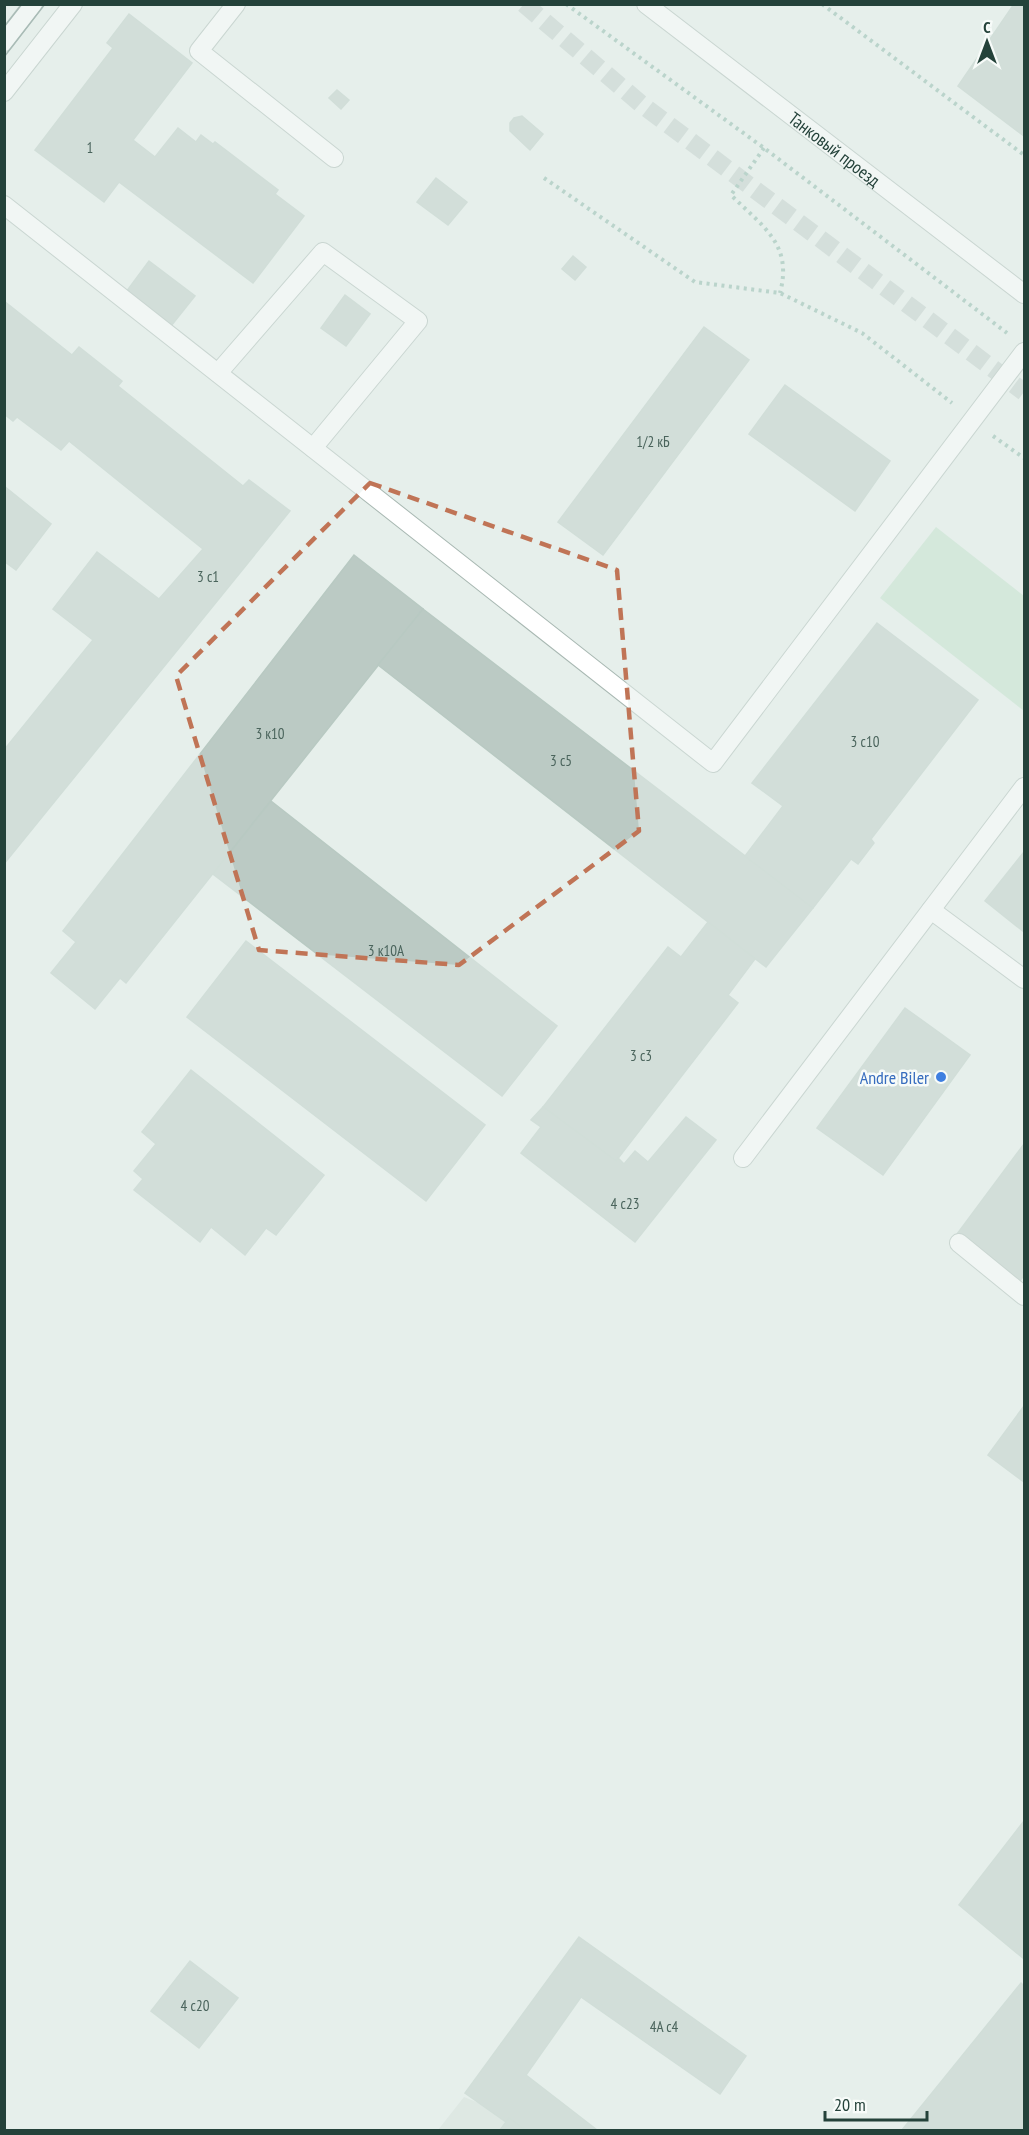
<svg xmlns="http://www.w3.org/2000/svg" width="1029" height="2135" viewBox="0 0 1029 2135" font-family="'PT Sans Narrow',sans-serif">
	<rect width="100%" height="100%" fill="#e6efeb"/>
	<path fill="#d4dfda" d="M 464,2097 L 546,2130 L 438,2130 Z"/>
	<path fill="#bfe0c8" d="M 936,527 L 1024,596 L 1024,711 L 880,598 Z"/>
	<g fill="#bbcac4" stroke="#b8c9c2" stroke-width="1.5">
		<path d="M 1014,4 L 1024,4 L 1024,136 L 958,86 Z"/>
		<path d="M 129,14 L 192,63 L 133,140 L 155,157 L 178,128 L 196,142 L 201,135 L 213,144 L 215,142 L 278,190 L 275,194 L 304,216 L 253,283 L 119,182 L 104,202 L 35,150 L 113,48 L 107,43 Z"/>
		<path d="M 337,90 L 349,100 L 341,109 L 329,98 Z"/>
		<path d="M 522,116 L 543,134 L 530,150 L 510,131 L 510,123 L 514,118 Z"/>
		<path d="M 436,178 L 467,202 L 448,225 L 417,202 Z"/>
		<path d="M 573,256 L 586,267 L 575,280 L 562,269 Z"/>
		<path d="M 149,261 L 195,296 L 171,326 L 126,292 Z"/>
		<path d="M 345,295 L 370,314 L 346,346 L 321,328 Z"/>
		<path d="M 4,301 L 72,355 L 79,347 L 122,381 L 118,386 L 243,486 L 249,480 L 290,511 L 4,864 L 4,750 L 93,640 L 53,609 L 97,552 L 159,599 L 203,549 L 69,441 L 61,450 L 17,417 L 13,421 L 4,414 Z"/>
		<path d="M 704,327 L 749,360 L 603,555 L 558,522 Z"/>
		<path d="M 785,385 L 890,461 L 855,511 L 749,434 Z"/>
		<path d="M 4,486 L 51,524 L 16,570 L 4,561 Z"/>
		<path d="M 354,555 L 423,609 L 126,983 L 120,978 L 95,1009 L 51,973 L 76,942 L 63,931 Z"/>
		<path d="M 423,609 L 813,908 L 766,967 L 378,665 Z"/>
		<path d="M 877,623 L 978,700 L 871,839 L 874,843 L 858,864 L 851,859 L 813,908 L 745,856 L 783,806 L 752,783 Z"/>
		<path d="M 271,801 L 557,1026 L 502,1096 L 213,874 Z"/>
		<path d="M 1024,852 L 1024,932 L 985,901 Z"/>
		<path d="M 708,922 L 755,959 L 728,995 L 738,1003 L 616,1161 L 543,1107 L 668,947 L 681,957 Z"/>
		<path d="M 246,941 L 485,1125 L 426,1201 L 187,1017 Z"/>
		<path d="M 905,1008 L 970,1055 L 883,1175 L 817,1128 Z"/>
		<path d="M 191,1070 L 324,1175 L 276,1235 L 266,1228 L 245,1255 L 211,1227 L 200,1242 L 134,1190 L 143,1179 L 134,1171 L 156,1144 L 142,1132 Z"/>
		<path d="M 543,1107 L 616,1161 L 618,1158 L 624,1164 L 635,1151 L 648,1162 L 686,1117 L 716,1140 L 635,1242 L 521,1153 L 541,1127 L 531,1120 Z"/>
		<path d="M 1024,1144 L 1024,1275 L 1020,1281 L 957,1234 Z"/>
		<path d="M 1024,1406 L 1024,1482 L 988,1455 Z"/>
		<path d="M 1024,1821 L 1024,1959 L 959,1905 Z"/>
		<path d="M 579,1937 L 746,2056 L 720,2094 L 581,1997 L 526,2075 L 597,2130 L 525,2130 L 509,2118 L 506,2122 L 465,2093 Z"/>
		<path d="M 190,1961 L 238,1998 L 199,2048 L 151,2011 Z"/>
		<path d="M 1021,1983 L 1024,1986 L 1024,2130 L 902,2130 Z"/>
		<path d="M 509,2118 L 525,2130 L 500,2130 Z"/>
	</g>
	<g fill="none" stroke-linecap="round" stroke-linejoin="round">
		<path stroke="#bfccc8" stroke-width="18" stroke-dasharray="18 9" stroke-linecap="butt" d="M 524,4 L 641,104 L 1024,392"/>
		<defs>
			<g id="minor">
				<path d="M 236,4 L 199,51 L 334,158"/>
				<path id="s1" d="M 646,4 L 1024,294"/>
				<path d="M 4,42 L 33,4"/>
				<path d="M 4,92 L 73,4"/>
				<path d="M 4,205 L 713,763 L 1024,352"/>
				<path d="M 218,373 L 323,252 L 418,321 L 313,448"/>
				<path d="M 931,910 L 1024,979"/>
				<path d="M 743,1158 L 1024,787"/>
				<path d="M 959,1243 L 1024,1296"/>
			</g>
		</defs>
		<use href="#minor" stroke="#a8b8b2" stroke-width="20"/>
		<g stroke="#86b3a5" stroke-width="4" stroke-dasharray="3 4.5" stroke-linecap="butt">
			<path d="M 566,4 L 764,148 L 1007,333"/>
			<path d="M 822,4 L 1024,155"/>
			<path d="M 764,148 L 731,195 C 763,227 793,244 780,293"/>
			<path d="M 544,178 L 695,282 L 780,293 L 862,333 L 952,403"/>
			<path d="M 993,436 L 1024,458"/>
		</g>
		<use href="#minor" stroke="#fff" stroke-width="18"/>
		<g stroke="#5f7d75" stroke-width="1.5">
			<path d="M 4,27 L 22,4"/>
			<path d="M 4,57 L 45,4"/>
		</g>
	</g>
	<path d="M0 0H1029V2135H0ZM 370,483 L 617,570 L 639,831 L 459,965 L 259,950 L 176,676 Z" fill="#e6efeb" fill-opacity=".55" fill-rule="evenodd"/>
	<path fill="none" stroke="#c07456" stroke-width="4.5" stroke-dasharray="12 8" stroke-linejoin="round" d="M 370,483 L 617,570 L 639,831 L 459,965 L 259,950 L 176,676 Z"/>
	<circle fill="#3f7fe0" stroke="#f7fbf9" stroke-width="2" cx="941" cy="1077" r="6"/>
	<g text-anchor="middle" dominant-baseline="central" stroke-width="5" stroke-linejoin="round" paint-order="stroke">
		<g font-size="15" fill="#4a645c">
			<text x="90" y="147">1</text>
			<text x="653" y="441">1/2 кБ</text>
			<text x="208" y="576">3 с1</text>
			<text x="270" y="733">3 к10</text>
			<text x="865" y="741">3 с10</text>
			<text x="561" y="760">3 с5</text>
			<text x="386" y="950">3 к10А</text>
			<text x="641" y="1055">3 с3</text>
			<text x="625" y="1203">4 с23</text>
			<text x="195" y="2005">4 с20</text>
			<text x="664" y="2026">4А с4</text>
		</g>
		<g font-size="18" fill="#24423a" stroke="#f7fbf9">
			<text stroke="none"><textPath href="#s1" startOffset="238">Танковый проезд</textPath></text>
		</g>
		<g font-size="18" fill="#366cbe" stroke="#f7fbf9" text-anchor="end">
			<text x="929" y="1077">Andre Biler</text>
		</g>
	</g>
	<rect width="1029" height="2135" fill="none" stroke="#24423a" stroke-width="12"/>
	<g transform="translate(987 42)" stroke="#f7fbf9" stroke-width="4.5" paint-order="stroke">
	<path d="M0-4.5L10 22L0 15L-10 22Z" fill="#24423a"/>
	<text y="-9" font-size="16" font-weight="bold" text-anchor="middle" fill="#24423a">С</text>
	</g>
	<path d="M825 2111v9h102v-9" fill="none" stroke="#24423a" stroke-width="3"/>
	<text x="834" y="2111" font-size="18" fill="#24423a" stroke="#f7fbf9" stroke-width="4.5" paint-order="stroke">20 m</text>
</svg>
